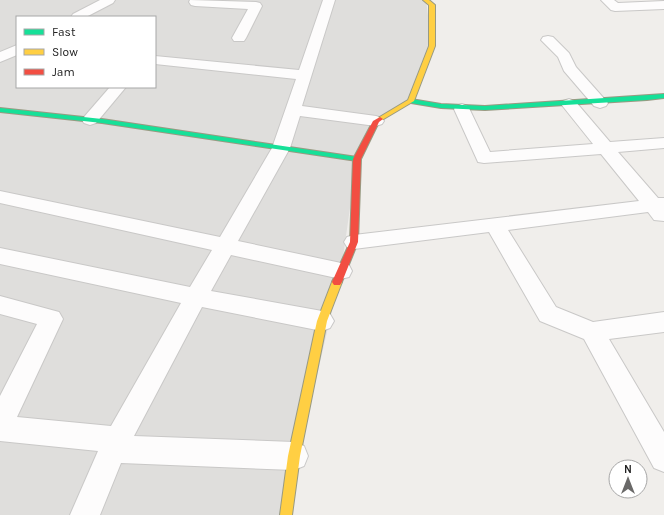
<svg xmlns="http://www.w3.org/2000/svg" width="664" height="515" viewBox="0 0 664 515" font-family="Karla,sans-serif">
	<rect width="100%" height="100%" fill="#f0eeeb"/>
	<path fill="#dfdedc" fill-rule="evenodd" d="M 0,0 L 426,0 L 432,46 L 411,101 L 376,121 L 357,159 L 341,271 L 285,515 L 0,515 ZM 17,17 L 155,17 L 155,87 L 17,87 Z"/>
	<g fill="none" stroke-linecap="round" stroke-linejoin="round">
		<defs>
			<g id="street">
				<path d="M 100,0 L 115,0 L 113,3 L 86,17 L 71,17 L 73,14 Z"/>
				<path d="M 190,0 L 256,2 L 260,3 L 262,6 L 246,38 L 244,41 L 234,41 L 232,38 L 248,9 L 195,6 L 191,5 L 189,2 Z"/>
				<path d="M 323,0 L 335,0 L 302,106 L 376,116 L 382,118 L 384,121 L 382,124 L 376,126 L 300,116 L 290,148 L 238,241 L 341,263 L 349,265 L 352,271 L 349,277 L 341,279 L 231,255 L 211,291 L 322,311 L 330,314 L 334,321 L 330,328 L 322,331 L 202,307 L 134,436 L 294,442 L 304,446 L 308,456 L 304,466 L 294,470 L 121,463 L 100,515 L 70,515 L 98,451 L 0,441 L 0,396 L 37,324 L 0,314 L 0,296 L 59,312 L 63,319 L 17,417 L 111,426 L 181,303 L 0,264 L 0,248 L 190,287 L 212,250 L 0,203 L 0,191 L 220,237 L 272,148 L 296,79 L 155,64 L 155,56 L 299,70 Z"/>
				<path d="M 601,0 L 614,0 L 618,3 L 664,1 L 664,9 L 615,11 L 611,10 Z"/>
				<path d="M 548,36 L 553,37 L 569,53 L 576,67 L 608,103 L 606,106 L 600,108 L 594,106 L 564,71 L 558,57 L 541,40 L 543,37 Z"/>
				<path d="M 17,45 L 17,55 L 0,62 L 0,52 Z"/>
				<path d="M 110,87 L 126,87 L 96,123 L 90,125 L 84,123 L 82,120 L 84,117 Z"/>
				<path d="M 569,99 L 575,101 L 610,142 L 664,138 L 664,148 L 618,152 L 658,198 L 664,198 L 664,221 L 654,220 L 648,212 L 508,230 L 556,307 L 593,322 L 664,312 L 664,332 L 609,339 L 664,432 L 664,472 L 654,468 L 584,339 L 540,321 L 489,232 L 354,249 L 347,247 L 344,242 L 347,237 L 354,235 L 639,201 L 601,154 L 484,163 L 478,162 L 454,109 L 456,106 L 462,104 L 468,106 L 490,152 L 593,144 L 561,104 L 563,101 Z"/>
			</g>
			<g id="fast">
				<path d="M 664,94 L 664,98 L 647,100 L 485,110 L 441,108 L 411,103 L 408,101 L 411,99 L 441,104 L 485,106 Z"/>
				<path d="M 0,108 L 102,119 L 357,157 L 361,159 L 357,161 L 102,123 L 0,112 Z"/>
			</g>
			<g id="slow">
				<path d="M 423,0 L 429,0 L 435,5 L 435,46 L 414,101 L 382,120 L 378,120 L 378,118 L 408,100 L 429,46 L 429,5 Z"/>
				<path d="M 337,278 L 340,279 L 342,282 L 327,321 L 300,456 L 292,515 L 280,515 L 288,456 L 317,321 L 332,282 L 334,279 Z"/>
			</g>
			<path id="jam" d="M 380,117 L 383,119 L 379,122 L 361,159 L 358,242 L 342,282 L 340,285 L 334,285 L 332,282 L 350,242 L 353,159 L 373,121 Z"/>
		</defs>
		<use href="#street" stroke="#c9c8c7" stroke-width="2"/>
		<use href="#fast" stroke="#999a82" stroke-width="2"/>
		<use href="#slow" stroke="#999a82" stroke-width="2"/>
		<use href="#jam" stroke="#999a82" stroke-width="2"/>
		<use href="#street" fill="#fdfcfc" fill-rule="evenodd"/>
		<use href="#fast" fill="#16e098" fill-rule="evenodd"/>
		<use href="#slow" fill="#ffcf43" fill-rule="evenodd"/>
		<use href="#jam" fill="#f24e42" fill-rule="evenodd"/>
	</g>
	<rect x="16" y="16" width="140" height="72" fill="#ffffff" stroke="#a7a7a7"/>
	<rect x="24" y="29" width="20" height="6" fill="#16e098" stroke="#a7a7a7"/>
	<text x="52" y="36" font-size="12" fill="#222222">Fast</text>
	<rect x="24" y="49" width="20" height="6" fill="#ffcf43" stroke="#a7a7a7"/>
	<text x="52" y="56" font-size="12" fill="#222222">Slow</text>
	<rect x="24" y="69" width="20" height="6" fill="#f24e42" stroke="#a7a7a7"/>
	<text x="52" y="76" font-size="12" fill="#222222">Jam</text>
	<g transform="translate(628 479)"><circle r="19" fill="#ffffff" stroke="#a7a7a7"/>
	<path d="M0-3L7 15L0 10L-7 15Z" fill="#6a6968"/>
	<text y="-6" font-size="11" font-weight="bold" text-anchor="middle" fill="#222222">N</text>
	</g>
</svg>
